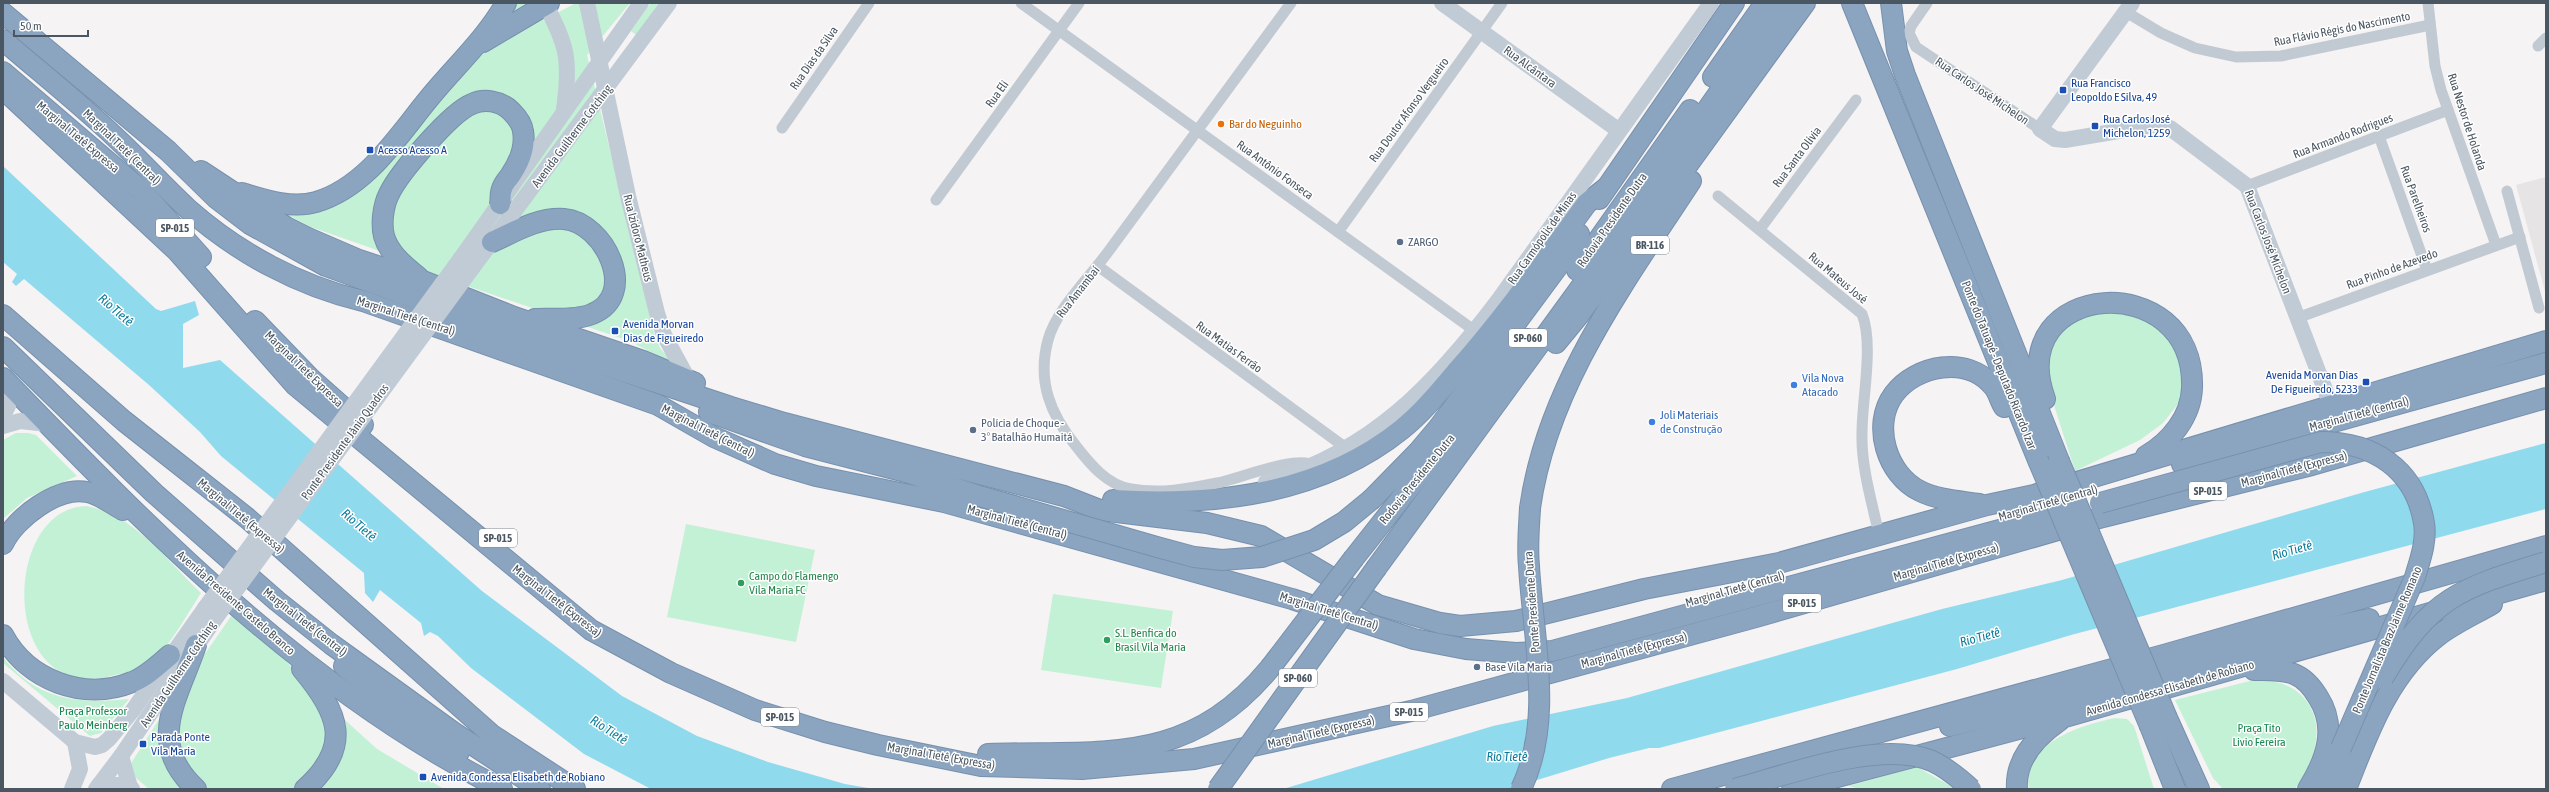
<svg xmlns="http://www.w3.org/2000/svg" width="2549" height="792" viewBox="0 0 2549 792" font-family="'Asap Condensed',sans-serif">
	<rect width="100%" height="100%" fill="#f5f3f3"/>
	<path fill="#e6e4e5" d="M 2546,177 L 2546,295 L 2516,185 Z"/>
	<g fill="#c3f1d5">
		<path d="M 512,3 L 535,3 L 544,20 L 576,3 L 630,3 L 587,55 L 654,333 L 660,348 L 673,363 L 629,341 L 426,272 L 374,249 L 311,227 L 286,214 L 294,200 L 342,194 Z"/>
		<path d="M 651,3 L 659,3 L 636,35 L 631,31 Z"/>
		<path d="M 2098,310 L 2144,318 L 2171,339 L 2185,375 L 2181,400 L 2163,423 L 2140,440 L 2075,471 L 2046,380 C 2046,360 2054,336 2070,323 C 2077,318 2089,314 2098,310 Z"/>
		<path d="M 16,433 L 28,433 L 36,435 L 77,476 L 27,498 L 3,519 L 3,440 Z"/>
		<path d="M 86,506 C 134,514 167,561 201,593 C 187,614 170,647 151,662 C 140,670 124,673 111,676 C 0,706 0,509 86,506 Z"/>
		<path d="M 686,524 L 815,550 L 796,642 L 667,617 Z"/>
		<path d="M 1053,594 L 1173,611 L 1161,688 L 1041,670 Z"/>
		<path d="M 232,615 L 286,661 L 306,684 L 330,719 L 345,720 L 377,749 L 444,789 L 149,789 L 136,778 L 130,765 L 156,724 Z"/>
		<path d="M 3,657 C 37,701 78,704 129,699 L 101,733 L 90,736 L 3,663 Z"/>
		<path d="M 2254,680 C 2291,678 2321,701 2316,741 C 2314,758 2304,775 2295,789 L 2223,789 L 2213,778 L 2175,700 Z"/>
		<path d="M 2115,718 L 2127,719 L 2134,726 L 2154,789 L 2029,789 C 2021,743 2081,725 2115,718 Z"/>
		<path d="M 1917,767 L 1956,789 L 1860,789 L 1848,786 Z"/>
	</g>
	<g fill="#90daee">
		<path d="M 3,166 L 156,309 L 161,311 L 195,301 L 199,315 L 183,324 L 183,368 L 220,360 L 482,591 L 622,696 L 697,736 L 768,762 L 845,784 L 874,789 L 651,789 L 584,754 L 471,668 L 438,636 L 430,632 L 424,636 L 421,623 L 380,590 L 373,602 L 365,593 L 364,573 L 221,456 L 200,432 L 149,385 L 24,279 L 16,286 L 12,282 L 17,274 L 3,262 Z"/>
		<path d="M 2546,443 L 2546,509 L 2071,635 L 1957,669 L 1659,748 L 1649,748 L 1609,758 L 1508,789 L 1283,789 L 1493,726 L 1627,698 L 1942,609 L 2062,580 L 2361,493 Z"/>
	</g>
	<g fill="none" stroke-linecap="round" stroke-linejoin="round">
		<defs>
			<g id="highway">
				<path d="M 1852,3 L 2038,460"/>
				<path d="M 1891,3 L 1897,51 L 1905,75 L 2059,461"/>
				<path d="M 3,13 L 168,151 L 216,198 L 250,224 L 326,266 L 550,347 L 731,407 L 784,423 L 1064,496 L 1100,510 L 1207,523 L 1261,536 L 1378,605 L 1440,623 L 1460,626 L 1516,621 L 1644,589 L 1779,563 L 1987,505 L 2034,495 L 2546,341"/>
				<path d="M 3,40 C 40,72 79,103 115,137 C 140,160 163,186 188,209 C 238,253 299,286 363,301 L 658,405 L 714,437 L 775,464 L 816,476 L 944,502 L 1292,599 L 1414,639 L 1466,649 L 1516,653 L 1552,651 L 2077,509"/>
				<path d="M 483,42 L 549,3"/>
				<path d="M 3,72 L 141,190 L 201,257"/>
				<path d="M 1713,77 L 1765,3"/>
				<path d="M 3,89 L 177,251 L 295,385 L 591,630 L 671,673 L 755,710 L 825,732 L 878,745 L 981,766 L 1082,769 L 1194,759 L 1411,711 L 1756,617 L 2103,517 L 2312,465 L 2546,398"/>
				<path d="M 201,171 L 286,227 L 308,238 L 359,260 L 423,281 L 514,317 L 643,361 L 695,383"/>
				<path d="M 242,193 C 265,200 292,209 316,202 C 370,186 402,129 436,90 C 460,62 488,35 506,3"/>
				<path d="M 1599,199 L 1734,3"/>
				<path d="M 492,242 C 514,232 539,217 564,219 C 604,222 640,295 592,314 C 576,321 552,318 535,319"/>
				<path d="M 1577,270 L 1690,110"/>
				<path d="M 418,277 C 405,266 389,254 384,236 C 381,224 383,206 389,194 C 399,173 451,112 472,104 C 484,98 501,101 511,111 C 517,117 522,123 523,131 C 526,148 519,163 510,176 C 507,180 503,184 502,189 C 500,193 501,199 500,204"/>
				<path d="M 3,315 L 124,421 L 247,518 L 492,735 L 575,789"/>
				<path d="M 255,321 L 310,378 L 363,425"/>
				<path d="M 1556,343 L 1579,315 L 1805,3"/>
				<path d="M 3,347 L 154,493 L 277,601 L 331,644 L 453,732 L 540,789"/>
				<path d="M 3,378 C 152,532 308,692 502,789"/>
				<path d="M 2045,399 C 2002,280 2196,266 2192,388 C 2191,417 2170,442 2146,456"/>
				<path d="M 709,412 L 805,446 L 906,472 L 976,495"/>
				<path d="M 2182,464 L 2546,363"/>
				<path d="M 1372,499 L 1418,452 L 1439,427 L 1564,258 L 1579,234"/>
				<path d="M 1113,500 C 1215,506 1320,495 1402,429 C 1422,413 1440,391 1456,372 C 1503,319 1545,260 1587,203 L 1606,188"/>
				<path d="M 1979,504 C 1959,501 1938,500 1920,491 C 1887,475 1871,425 1894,394 C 1916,365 1967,355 1993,386 C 1998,391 2000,401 2004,407"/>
				<path d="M 1530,508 C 1547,386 1625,282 1691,181"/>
				<path d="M 3,544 C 15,518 58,486 87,492 C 99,494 112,504 123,510"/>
				<path d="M 1354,558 L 1527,339"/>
				<path d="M 1377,567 L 1629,221 L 1782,3"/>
				<path d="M 3,635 C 27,680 84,702 132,682 C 146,677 158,665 170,655"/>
				<path d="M 196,645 C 178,699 145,742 196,789"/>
				<path d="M 344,666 L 404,715 L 459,752"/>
				<path d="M 302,669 C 339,713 353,746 305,789"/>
				<path d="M 2254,670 C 2267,670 2281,669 2294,674 C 2304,678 2312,687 2318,697 C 2338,728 2326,760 2308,789"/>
				<path d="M 2167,718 L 2199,789"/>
				<path d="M 1950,726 C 2091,694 2228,649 2369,619"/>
				<path d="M 2150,726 L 2175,789"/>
				<path d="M 988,754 C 1104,750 1188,767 1270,668"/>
				<path d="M 1672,789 L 2167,654 L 2546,546"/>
				<path d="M 1792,789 L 2068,716 L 2546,580"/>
				<path d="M 2017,789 C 2015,759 2036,737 2059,721"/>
				<path d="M 2327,789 L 2339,755"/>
				<path d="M 2346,789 C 2368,733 2389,673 2439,635 C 2455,623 2475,614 2492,604"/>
			</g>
		</defs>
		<use href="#highway" stroke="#7690ad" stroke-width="22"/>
		<g stroke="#c1cad2" stroke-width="11">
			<path d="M 1021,3 L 1475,331"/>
			<path d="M 1291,3 C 1230,86 1169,169 1108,252 C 1089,278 1056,310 1048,340 C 1037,381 1050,414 1076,446 C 1090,464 1107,485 1131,489 C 1160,494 1188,489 1217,483 C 1238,479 1296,455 1313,465"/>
			<path d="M 1927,3 L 1911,26 L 1909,33 L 1916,47 L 2040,129"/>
			<path d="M 2428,3 L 2435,66 L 2441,90 L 2496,245"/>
			<path d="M 2126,12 L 2161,33 L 2195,48 L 2236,57 L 2281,56 L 2430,25"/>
			<path d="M 2538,46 L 2546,38"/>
			<path d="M 782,128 L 869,3"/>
			<path d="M 2379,136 L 2427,270"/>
			<path d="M 2247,186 L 2448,110"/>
			<path d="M 2507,191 L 2539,308"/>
			<path d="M 1718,196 L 1862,314 C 1874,344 1862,399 1862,433 C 1861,467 1872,502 1879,535"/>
			<path d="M 936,200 L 1079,3"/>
			<path d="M 1760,229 L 1856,100"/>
			<path d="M 1338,232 L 1502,3"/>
			<path d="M 1098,266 L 1346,448"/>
			<path d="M 2297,318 L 2520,237"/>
		</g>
		<g stroke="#c1cbd6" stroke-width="16">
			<path d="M 545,3 C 567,46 571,59 564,109"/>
			<path d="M 587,3 L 628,196 L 657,313 L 664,335 L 688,379"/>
			<path d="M 1442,3 L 1618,130"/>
			<path d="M 2132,3 L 2040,129 L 2055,139 L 2065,140 L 2154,125 L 2170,128 L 2247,186 L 2331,405"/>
			<path d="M 461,258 L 641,3"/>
			<path d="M 473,267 L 669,3"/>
			<path d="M 3,416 L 8,406 L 9,384"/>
			<path d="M 3,426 L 20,421 L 48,424"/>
			<path d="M 1266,482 C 1372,452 1436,383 1500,298 L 1711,3"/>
			<path d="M 3,681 L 75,742 L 95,747 L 102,745 L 109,739 L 133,710 L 205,608"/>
			<path d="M 121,756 L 130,787"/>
			<path d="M 99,785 L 121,785 L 132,789"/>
			<path d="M 72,789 L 80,769 L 75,742"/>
			<path d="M 96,789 L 121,756 L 217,616"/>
		</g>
		<use href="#highway" stroke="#8ba5c1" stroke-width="20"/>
		<defs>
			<g id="highway-bridge">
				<path d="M 2038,460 L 2150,726"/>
				<path d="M 2059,461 L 2167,718"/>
				<path d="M 976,495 L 1157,547 L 1194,557 L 1222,560 L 1262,557 L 1314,540 L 1344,522 L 1372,499"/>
				<path d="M 2100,503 L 2321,442 C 2373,442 2415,469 2424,523 C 2427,541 2420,560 2415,577 L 2341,748"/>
				<path d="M 1270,668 L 1354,558"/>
				<path d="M 2383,678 C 2431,597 2460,588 2546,562"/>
				<path d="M 1218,789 L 1377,567"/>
				<path d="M 1521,789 C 1554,720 1533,639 1529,566 C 1527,547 1529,528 1530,508"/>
				<path d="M 1735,789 C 1787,775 1880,739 1932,761 C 1947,768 1959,778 1971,789"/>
			</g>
		</defs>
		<use href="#highway-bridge" stroke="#7690ad" stroke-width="22" stroke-linecap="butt"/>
		<g stroke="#c1cbd6" stroke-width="16">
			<path d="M 205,608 L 461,258"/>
			<path d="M 217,616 L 473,267"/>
		</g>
		<use href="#highway-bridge" stroke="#8ba5c1" stroke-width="20"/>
	</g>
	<g fill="#1a4fb4" stroke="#fff" stroke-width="1.5">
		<rect x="2059" y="86" width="8" height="8" rx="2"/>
		<rect x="2091" y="122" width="8" height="8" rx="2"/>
		<rect x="366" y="146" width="8" height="8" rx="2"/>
		<rect x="611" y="327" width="8" height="8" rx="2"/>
		<rect x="2362" y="378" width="8" height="8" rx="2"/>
		<rect x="139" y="740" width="8" height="8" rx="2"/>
		<rect x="419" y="773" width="8" height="8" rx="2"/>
	</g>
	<circle fill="#e8710a" stroke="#fff" stroke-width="1.5" cx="1221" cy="124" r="4"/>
	<g fill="#5c6f8a" stroke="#fff" stroke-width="1.5">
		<circle cx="1400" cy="242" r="4"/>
		<circle cx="973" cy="430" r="4"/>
		<circle cx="1477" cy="667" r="4"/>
	</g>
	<g fill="#3f7fe0" stroke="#fff" stroke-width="1.5">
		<circle cx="1794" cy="385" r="4"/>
		<circle cx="1652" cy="422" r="4"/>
	</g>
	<g fill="#2e9e5b" stroke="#fff" stroke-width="1.5">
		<circle cx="741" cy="583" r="4"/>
		<circle cx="1107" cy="640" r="4"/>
	</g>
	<g text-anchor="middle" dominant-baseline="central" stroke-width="3" stroke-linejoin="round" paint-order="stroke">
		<g fill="#fff" stroke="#808990" stroke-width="1">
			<rect x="156" y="219" width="38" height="18" rx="3"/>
			<rect x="1631" y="236" width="38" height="18" rx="3"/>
			<rect x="1509" y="329" width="38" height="18" rx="3"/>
			<rect x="2189" y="482" width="38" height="18" rx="3"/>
			<rect x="479" y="529" width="38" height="18" rx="3"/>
			<rect x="1783" y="594" width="38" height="18" rx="3"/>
			<rect x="1279" y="669" width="38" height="18" rx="3"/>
			<rect x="1390" y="703" width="38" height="18" rx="3"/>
			<rect x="761" y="708" width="38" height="18" rx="3"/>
		</g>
		<g font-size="11" font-weight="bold" fill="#4a5661">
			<text x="175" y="228">SP-015</text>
			<text x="1650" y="245">BR-116</text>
			<text x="1528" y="338">SP-060</text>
			<text x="2208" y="491">SP-015</text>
			<text x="498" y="538">SP-015</text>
			<text x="1802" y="603">SP-015</text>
			<text x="1298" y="678">SP-060</text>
			<text x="1409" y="712">SP-015</text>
			<text x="780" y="717">SP-015</text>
		</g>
		<g font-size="12" fill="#4a5661" stroke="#fff">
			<text transform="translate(2342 29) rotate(-11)">Rua Flávio Régis do Nascimento</text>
			<text transform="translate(814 58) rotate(-55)">Rua Dias da Silva</text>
			<text transform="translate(1530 67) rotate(36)">Rua Alcântara</text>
			<text transform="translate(1982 91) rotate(34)">Rua Carlos José Michelon</text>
			<text transform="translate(997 94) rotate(-54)">Rua Eli</text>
			<text transform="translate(1409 110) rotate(-54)">Rua Doutor Afonso Vergueiro</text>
			<text transform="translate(2467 122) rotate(72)">Rua Nestor de Holanda</text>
			<text transform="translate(572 136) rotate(-53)">Avenida Guilherme Cotching</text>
			<text transform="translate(2343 136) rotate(-21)">Rua Armando Rodrigues</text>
			<text transform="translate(78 137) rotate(40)">Marginal Tietê Expressa</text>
			<text transform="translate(122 147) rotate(44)">Marginal Tietê (Central)</text>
			<text transform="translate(1797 157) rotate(-53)">Rua Santa Olívia</text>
			<text transform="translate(1275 170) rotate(36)">Rua Antônio Fonseca</text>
			<text transform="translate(2416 199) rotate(70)">Rua Parelheiros</text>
			<text transform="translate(1612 220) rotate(-55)">Rodovia Presidente Dutra</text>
			<text transform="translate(638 238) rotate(76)">Rua Izidoro Matheus</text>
			<text transform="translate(1542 238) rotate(-55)">Rua Carmópolis de Minas</text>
			<text transform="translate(2268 242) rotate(69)">Rua Carlos José Michelon</text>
			<text transform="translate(2392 269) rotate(-20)">Rua Pinho de Azevedo</text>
			<text transform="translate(1838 278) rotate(40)">Rua Mateus José</text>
			<text transform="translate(1078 292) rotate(-52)">Rua Amambaí</text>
			<text transform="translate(406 316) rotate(18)">Marginal Tietê (Central)</text>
			<text transform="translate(1229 347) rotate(36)">Rua Matias Ferrão</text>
			<text transform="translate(1999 365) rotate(68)">Ponte do Tatuapé - Deputado Ricardo Izar</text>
			<text transform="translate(304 369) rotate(44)">Marginal Tietê Expressa</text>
			<text transform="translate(2359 414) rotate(-15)">Marginal Tietê (Central)</text>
			<text transform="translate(708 431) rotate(27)">Marginal Tietê (Central)</text>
			<text transform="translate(345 442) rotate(-54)">Ponte Presidente Jânio Quadros</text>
			<text transform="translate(2294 469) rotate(-15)">Marginal Tietê (Expressa)</text>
			<text transform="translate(1417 479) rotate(-51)">Rodovia Presidente Dutra</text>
			<text transform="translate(2048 503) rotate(-16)">Marginal Tietê (Central)</text>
			<text transform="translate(241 516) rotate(40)">Marginal Tietê (Expressa)</text>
			<text transform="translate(1017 522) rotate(15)">Marginal Tietê (Central)</text>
			<text transform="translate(1946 562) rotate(-16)">Marginal Tietê (Expressa)</text>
			<text transform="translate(1735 589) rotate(-16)">Marginal Tietê (Central)</text>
			<text transform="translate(557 601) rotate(38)">Marginal Tietê (Expressa)</text>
			<text transform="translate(1532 602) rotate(-94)">Ponte Presidente Dutra</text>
			<text transform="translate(236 603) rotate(41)">Avenida Presidente Castelo Branco</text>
			<text transform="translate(1329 611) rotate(17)">Marginal Tietê (Central)</text>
			<text transform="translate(305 622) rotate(38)">Marginal Tietê (Central)</text>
			<text transform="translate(2387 640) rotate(-67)">Ponte Jornalista Braz Jaime Romano</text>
			<text transform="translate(1634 650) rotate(-15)">Marginal Tietê (Expressa)</text>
			<text transform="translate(178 674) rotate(-56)">Avenida Guilherme Cotching</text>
			<text transform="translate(2170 688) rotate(-16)">Avenida Condessa Elisabeth de Robiano</text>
			<text transform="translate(1321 732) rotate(-13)">Marginal Tietê (Expressa)</text>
			<text transform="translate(941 756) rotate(10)">Marginal Tietê (Expressa)</text>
		</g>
		<g font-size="12" fill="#164399" stroke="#fff" text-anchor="start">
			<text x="2071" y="83">Rua Francisco<tspan x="2071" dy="14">Leopoldo E Silva, 49</tspan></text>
			<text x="2103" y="119">Rua Carlos José<tspan x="2103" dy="14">Michelon, 1259</tspan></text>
			<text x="378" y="150">Acesso Acesso A</text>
			<text x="623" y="324">Avenida Morvan<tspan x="623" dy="14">Dias de Figueiredo</tspan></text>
			<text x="2358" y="375" text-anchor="end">Avenida Morvan Dias<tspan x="2358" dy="14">De Figueiredo, 5233</tspan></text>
			<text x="151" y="737">Parada Ponte<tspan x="151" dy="14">Vila Maria</tspan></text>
			<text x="431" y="777">Avenida Condessa Elisabeth de Robiano</text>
		</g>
		<g font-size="12" fill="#c56008" stroke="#fff" text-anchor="start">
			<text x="1229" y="124">Bar do Neguinho</text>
		</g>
		<g font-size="12" fill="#4e5e75" stroke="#fff" text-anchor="start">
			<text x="1408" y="242">ZARGO</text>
			<text x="981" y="423">Polícia de Choque -<tspan x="981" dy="14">3º Batalhão Humaitá</tspan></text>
			<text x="1485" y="667">Base Vila Maria</text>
		</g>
		<g font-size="12" fill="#366cbe" stroke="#fff" text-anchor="start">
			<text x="1802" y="378">Vila Nova<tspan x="1802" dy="14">Atacado</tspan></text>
			<text x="1660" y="415">Joli Materiais<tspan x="1660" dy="14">de Construção</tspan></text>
		</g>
		<g font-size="12" fill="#27864d" stroke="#fff" text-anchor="start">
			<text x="749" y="576">Campo do Flamengo<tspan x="749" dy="14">Vila Maria FC</tspan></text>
			<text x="1115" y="633">S.L. Benfica do<tspan x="1115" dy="14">Brasil Vila Maria</tspan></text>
		</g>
		<g font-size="12" fill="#17864f" stroke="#fff">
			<text x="93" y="711">Praça Professor<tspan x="93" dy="14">Paulo Meinberg</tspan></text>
			<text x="2259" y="728">Praça Tito<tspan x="2259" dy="14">Livio Fereira</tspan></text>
		</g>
		<g font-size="13" font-style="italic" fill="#0c7c9b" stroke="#fff">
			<text transform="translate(116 310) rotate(41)">Rio Tietê</text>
			<text transform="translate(359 525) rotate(41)">Rio Tietê</text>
			<text transform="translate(2292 550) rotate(-16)">Rio Tietê</text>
			<text transform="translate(1980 637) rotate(-15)">Rio Tietê</text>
			<text transform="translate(609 730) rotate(33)">Rio Tietê</text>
			<text x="1507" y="756">Rio Tietê</text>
		</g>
	</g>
	<rect width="2549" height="792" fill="none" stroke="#4a5661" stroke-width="8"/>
	<path d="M14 30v6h74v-6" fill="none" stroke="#4a5661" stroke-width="2"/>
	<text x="20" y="30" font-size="12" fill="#4a5661" stroke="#ffffff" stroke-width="3" paint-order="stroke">50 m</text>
</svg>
